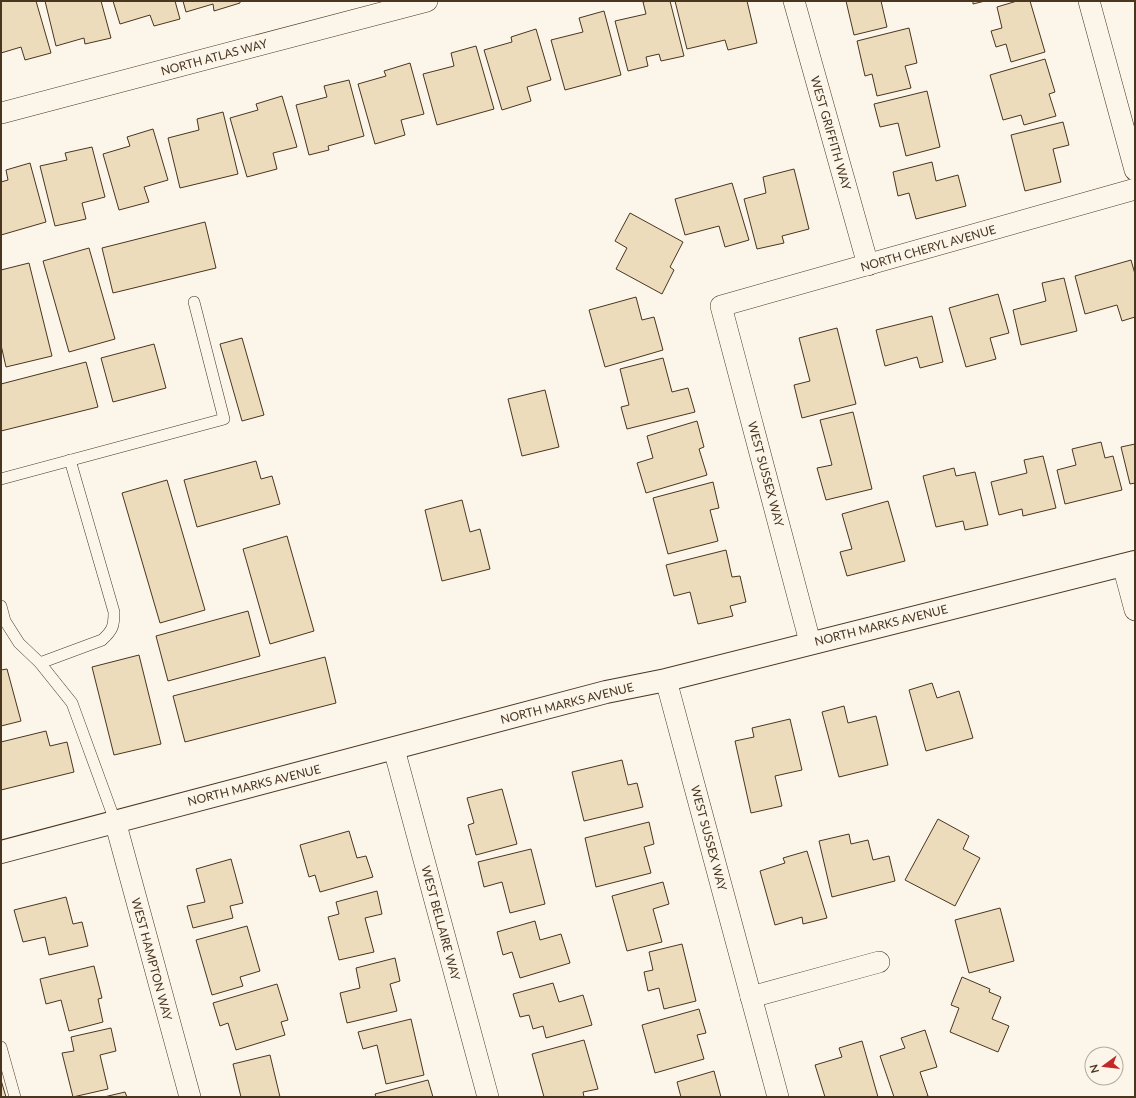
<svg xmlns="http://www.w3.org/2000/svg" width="1136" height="1098" viewBox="0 0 1136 1098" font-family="Lato,sans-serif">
	<rect width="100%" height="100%" fill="#fbf6e9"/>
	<g fill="#ecdcbc" stroke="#4a3520">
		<path d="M 1,1 L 36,1 L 51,53 L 25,60 L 21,47 L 1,53 Z"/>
		<path d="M 45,1 L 101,1 L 111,38 L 85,44 L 84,38 L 56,46 Z"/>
		<path d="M 113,1 L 175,1 L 180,19 L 154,26 L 150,15 L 120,24 Z"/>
		<path d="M 183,1 L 240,1 L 240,3 L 214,11 L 213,4 L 186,12 Z"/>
		<path d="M 648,1 L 670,1 L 684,56 L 661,61 L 659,54 L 646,57 L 648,66 L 628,71 L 615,21 L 646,14 L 643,2 Z"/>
		<path d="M 675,1 L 747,1 L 757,43 L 728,50 L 725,40 L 687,49 Z"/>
		<path d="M 846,1 L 881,1 L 887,27 L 854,35 Z"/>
		<path d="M 973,1 L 985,1 L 973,4 Z"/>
		<path d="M 1017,1 L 1030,1 L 1045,52 L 1011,62 L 1006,44 L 996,47 L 991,31 L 1002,28 L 997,7 Z"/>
		<path d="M 604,11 L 621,75 L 565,90 L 551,40 L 583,32 L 579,18 Z"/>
		<path d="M 909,28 L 917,63 L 905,66 L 911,88 L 877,96 L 872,74 L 865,76 L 857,41 Z"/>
		<path d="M 536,29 L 551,80 L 527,87 L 531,101 L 502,110 L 484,50 L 512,42 L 511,37 Z"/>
		<path d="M 476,46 L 494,109 L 437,125 L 423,74 L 454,66 L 451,53 Z"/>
		<path d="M 1045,59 L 1055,92 L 1049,94 L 1056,116 L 1024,125 L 1021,115 L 1003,120 L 990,75 Z"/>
		<path d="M 410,63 L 424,114 L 401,120 L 405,135 L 375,144 L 358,84 L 386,76 L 384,71 Z"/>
		<path d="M 349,80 L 364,136 L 328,146 L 329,150 L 309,155 L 296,105 L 327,97 L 324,86 Z"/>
		<path d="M 927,91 L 940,147 L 906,156 L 898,123 L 880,127 L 874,104 Z"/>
		<path d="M 282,96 L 297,147 L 273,153 L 277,169 L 247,177 L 230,118 L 258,110 L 256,104 Z"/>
		<path d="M 223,112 L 238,174 L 180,188 L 168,138 L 199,130 L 197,119 Z"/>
		<path d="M 1063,122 L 1069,145 L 1053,149 L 1061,182 L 1025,191 L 1011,135 Z"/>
		<path d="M 153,129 L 168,180 L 144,187 L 149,202 L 119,210 L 103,154 L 130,146 L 127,137 Z"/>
		<path d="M 92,147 L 105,197 L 82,203 L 86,219 L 55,226 L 40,166 L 67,160 L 65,153 Z"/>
		<path d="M 932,162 L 936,181 L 958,175 L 966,206 L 916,219 L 909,193 L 898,196 L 893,172 Z"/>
		<path d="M 30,163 L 46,222 L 1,235 L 1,182 L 8,180 L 6,170 Z"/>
		<path d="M 794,169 L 809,229 L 782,236 L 784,243 L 757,249 L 744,199 L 766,193 L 763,177 Z"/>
		<path d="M 732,183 L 749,240 L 725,247 L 719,226 L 685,235 L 675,199 Z"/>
		<path d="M 630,213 L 683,242 L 670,267 L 674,270 L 662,294 L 616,269 L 627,248 L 615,241 Z"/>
		<path d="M 205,222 L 216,268 L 113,293 L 102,248 Z"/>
		<path d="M 89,248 L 115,339 L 69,352 L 43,261 Z"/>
		<path d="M 1131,260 L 1135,274 L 1135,317 L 1122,321 L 1117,305 L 1085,314 L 1075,276 Z"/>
		<path d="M 29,263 L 52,356 L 6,367 L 1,345 L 1,270 Z"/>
		<path d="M 1064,278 L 1077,331 L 1021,345 L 1013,310 L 1046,301 L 1042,283 Z"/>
		<path d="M 998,294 L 1009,333 L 990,338 L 996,359 L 966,367 L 949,308 Z"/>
		<path d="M 636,297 L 642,320 L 654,317 L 663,350 L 605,367 L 589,310 Z"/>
		<path d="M 932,316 L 943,362 L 920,368 L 917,357 L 885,366 L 876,330 Z"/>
		<path d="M 837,328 L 856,404 L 802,418 L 794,385 L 810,381 L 799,338 Z"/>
		<path d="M 242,338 L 264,415 L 242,421 L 220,344 Z"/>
		<path d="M 154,344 L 166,388 L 113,402 L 101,358 Z"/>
		<path d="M 663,358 L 672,392 L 688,388 L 695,412 L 627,429 L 621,407 L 629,405 L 620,369 Z"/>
		<path d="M 86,362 L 98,407 L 1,431 L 1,384 Z"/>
		<path d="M 545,390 L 559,447 L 522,456 L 508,399 Z"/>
		<path d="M 853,412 L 872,489 L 826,500 L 817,468 L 832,465 L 820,420 Z"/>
		<path d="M 697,421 L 704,447 L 699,449 L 707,475 L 646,493 L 637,463 L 653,458 L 647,436 Z"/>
		<path d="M 1101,442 L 1105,458 L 1113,456 L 1122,490 L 1065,504 L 1057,470 L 1076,465 L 1072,449 Z"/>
		<path d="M 1135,444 L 1135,483 L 1130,484 L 1121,447 Z"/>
		<path d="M 1043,456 L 1056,508 L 1023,516 L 1022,509 L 999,515 L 991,482 L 1027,473 L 1024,460 Z"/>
		<path d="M 256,461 L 261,479 L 272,476 L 280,504 L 197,527 L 184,480 Z"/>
		<path d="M 954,468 L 956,476 L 975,472 L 988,525 L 965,530 L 963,521 L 936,527 L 923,476 Z"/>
		<path d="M 167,480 L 205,610 L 160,623 L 122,493 Z"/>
		<path d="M 713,482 L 719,508 L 710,510 L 718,541 L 668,554 L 653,498 Z"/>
		<path d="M 462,500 L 470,532 L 480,529 L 490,569 L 442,581 L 425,510 Z"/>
		<path d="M 888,501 L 905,561 L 847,576 L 840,552 L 852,549 L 842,514 Z"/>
		<path d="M 287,536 L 314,631 L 270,644 L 243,549 Z"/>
		<path d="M 726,550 L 732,577 L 740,576 L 746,602 L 730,606 L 733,616 L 698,624 L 690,592 L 674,596 L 666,565 Z"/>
		<path d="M 248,611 L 260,656 L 168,681 L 156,636 Z"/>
		<path d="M 139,655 L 161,744 L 114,755 L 92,667 Z"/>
		<path d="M 325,657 L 336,703 L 185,742 L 173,696 Z"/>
		<path d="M 7,669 L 21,721 L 1,726 L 1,670 Z"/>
		<path d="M 932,683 L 937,698 L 959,691 L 973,738 L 926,751 L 909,690 Z"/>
		<path d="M 844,706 L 848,723 L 876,716 L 888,765 L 839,777 L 822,712 Z"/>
		<path d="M 790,719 L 802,770 L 775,776 L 782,806 L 751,813 L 735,741 L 754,737 L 752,728 Z"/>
		<path d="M 46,731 L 50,746 L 67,742 L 74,772 L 1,790 L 1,742 Z"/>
		<path d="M 622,760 L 628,785 L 637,783 L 643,807 L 584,821 L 572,772 Z"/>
		<path d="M 502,789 L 517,844 L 476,855 L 468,825 L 474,823 L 467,798 Z"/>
		<path d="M 938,819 L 969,836 L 963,849 L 980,858 L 955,906 L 905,880 Z"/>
		<path d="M 649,822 L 654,844 L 644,847 L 651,873 L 596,887 L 585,838 Z"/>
		<path d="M 349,831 L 357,858 L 366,856 L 373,877 L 320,892 L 315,875 L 309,877 L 300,845 Z"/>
		<path d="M 849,834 L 851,844 L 868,840 L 873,860 L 889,856 L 895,881 L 832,897 L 819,841 Z"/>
		<path d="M 531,849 L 545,904 L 510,913 L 502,882 L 484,887 L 478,862 Z"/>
		<path d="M 807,851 L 827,918 L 803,924 L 802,917 L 775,925 L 760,871 L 785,863 L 783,858 Z"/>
		<path d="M 231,859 L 243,903 L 230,906 L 233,918 L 193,928 L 187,906 L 205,902 L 196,869 Z"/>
		<path d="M 663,882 L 669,904 L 653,909 L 662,942 L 627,951 L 612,896 Z"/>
		<path d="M 377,891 L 382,914 L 365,918 L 374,952 L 339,960 L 328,917 L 339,914 L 336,902 Z"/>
		<path d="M 66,897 L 73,924 L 82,922 L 88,946 L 49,955 L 45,937 L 23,942 L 14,910 Z"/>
		<path d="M 1000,908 L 1014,961 L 969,973 L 955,920 Z"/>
		<path d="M 535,921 L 540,940 L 561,934 L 570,963 L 520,978 L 512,952 L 503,955 L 497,932 Z"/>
		<path d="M 247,926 L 260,971 L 240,977 L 243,986 L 212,995 L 196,940 Z"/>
		<path d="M 682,944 L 696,1001 L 664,1009 L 659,988 L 648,991 L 644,972 L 653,970 L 649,952 Z"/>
		<path d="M 395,958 L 400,981 L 390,984 L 397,1011 L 347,1023 L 340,993 L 360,988 L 356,968 Z"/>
		<path d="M 94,966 L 102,998 L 98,999 L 103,1022 L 69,1031 L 61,1000 L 46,1004 L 40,979 Z"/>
		<path d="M 962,977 L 990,989 L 989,992 L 1001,997 L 992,1019 L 1009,1026 L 998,1052 L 950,1032 L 959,1008 L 951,1005 Z"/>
		<path d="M 553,983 L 559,1002 L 583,995 L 592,1025 L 546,1038 L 543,1026 L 533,1029 L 529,1015 L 520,1017 L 513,994 Z"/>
		<path d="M 277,984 L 288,1020 L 281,1022 L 285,1035 L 236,1050 L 228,1023 L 220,1026 L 213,1003 Z"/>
		<path d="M 699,1009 L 706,1033 L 697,1035 L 704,1059 L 655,1073 L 642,1025 Z"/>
		<path d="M 411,1019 L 424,1075 L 386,1084 L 377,1045 L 363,1049 L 358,1032 Z"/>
		<path d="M 111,1028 L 116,1051 L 100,1055 L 108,1089 L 73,1097 L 62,1053 L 74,1051 L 71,1037 Z"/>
		<path d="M 925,1030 L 937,1067 L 920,1072 L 928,1096 L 924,1097 L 894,1097 L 880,1056 L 905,1048 L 901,1038 Z"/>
		<path d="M 584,1040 L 598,1089 L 583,1092 L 584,1097 L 544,1097 L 532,1054 Z"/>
		<path d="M 862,1041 L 878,1097 L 825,1097 L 815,1065 L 842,1057 L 839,1048 Z"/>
		<path d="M 270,1055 L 280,1097 L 241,1097 L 233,1064 Z"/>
		<path d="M 714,1071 L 721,1097 L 681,1097 L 677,1082 Z"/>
		<path d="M 1,1080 L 6,1097 L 1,1097 Z"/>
		<path d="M 428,1080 L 433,1097 L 376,1097 L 375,1094 Z"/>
		<path d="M 125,1092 L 127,1097 L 104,1097 Z"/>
	</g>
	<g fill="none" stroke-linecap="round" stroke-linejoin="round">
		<defs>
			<g id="lane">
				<path d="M 1,479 L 224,419 L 194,302"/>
				<path d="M 1,606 L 5,621 L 19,643 L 40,663 L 72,703 L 115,821"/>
				<path d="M 40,663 L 102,640 C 113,630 114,626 114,612 L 70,460"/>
				<path d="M 1,1047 L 15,1097"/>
			</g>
			<g id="street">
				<path d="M 794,1 L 868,265"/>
				<path d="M 1089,1 L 1135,170"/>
				<path d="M 1,113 L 427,1"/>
				<path d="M 1123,565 L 1135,610"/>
				<path d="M 810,642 L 721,306 L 1135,189"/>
				<path d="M 666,680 L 778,1097"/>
				<path d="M 394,749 L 488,1097"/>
				<path d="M 115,821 L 190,1097"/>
				<path d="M 751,997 L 879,962"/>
			</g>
			<path id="secondary" d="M 1,852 L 606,692 L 666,680 L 1135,562"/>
		</defs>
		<use href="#lane" stroke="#4a3520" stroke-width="12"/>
		<use href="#street" stroke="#4a3520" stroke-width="22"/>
		<use href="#secondary" stroke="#4a3520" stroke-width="24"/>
		<use href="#lane" stroke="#fbf6e9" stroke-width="11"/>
		<use href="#street" stroke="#fbf6e9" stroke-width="21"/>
		<use href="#secondary" stroke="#fbf6e9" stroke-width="22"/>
	</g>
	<g text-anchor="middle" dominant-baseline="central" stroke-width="3" stroke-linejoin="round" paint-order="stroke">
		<g font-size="12" fill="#4a3520" stroke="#fbf6e9">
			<text transform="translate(214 57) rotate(-15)">NORTH ATLAS WAY</text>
			<text transform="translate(831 133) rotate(74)">WEST GRIFFITH WAY</text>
			<text transform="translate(928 248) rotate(-16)">NORTH CHERYL AVENUE</text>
			<text transform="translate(766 474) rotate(75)">WEST SUSSEX WAY</text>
			<text transform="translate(881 625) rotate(-14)">NORTH MARKS AVENUE</text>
			<text transform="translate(567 703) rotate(-14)">NORTH MARKS AVENUE</text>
			<text transform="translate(254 785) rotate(-14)">NORTH MARKS AVENUE</text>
			<text transform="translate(709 838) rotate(75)">WEST SUSSEX WAY</text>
			<text transform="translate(441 923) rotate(75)">WEST BELLAIRE WAY</text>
			<text transform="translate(152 959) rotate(75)">WEST HAMPTON WAY</text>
		</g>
	</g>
	<rect width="1136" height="1098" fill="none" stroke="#4a3520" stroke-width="4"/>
	<g transform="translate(1104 1066) rotate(255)"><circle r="19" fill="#fbf6e9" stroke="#b4a999"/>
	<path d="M0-3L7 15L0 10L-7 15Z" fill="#c62828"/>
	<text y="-6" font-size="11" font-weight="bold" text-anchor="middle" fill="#4a3520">N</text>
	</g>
</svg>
